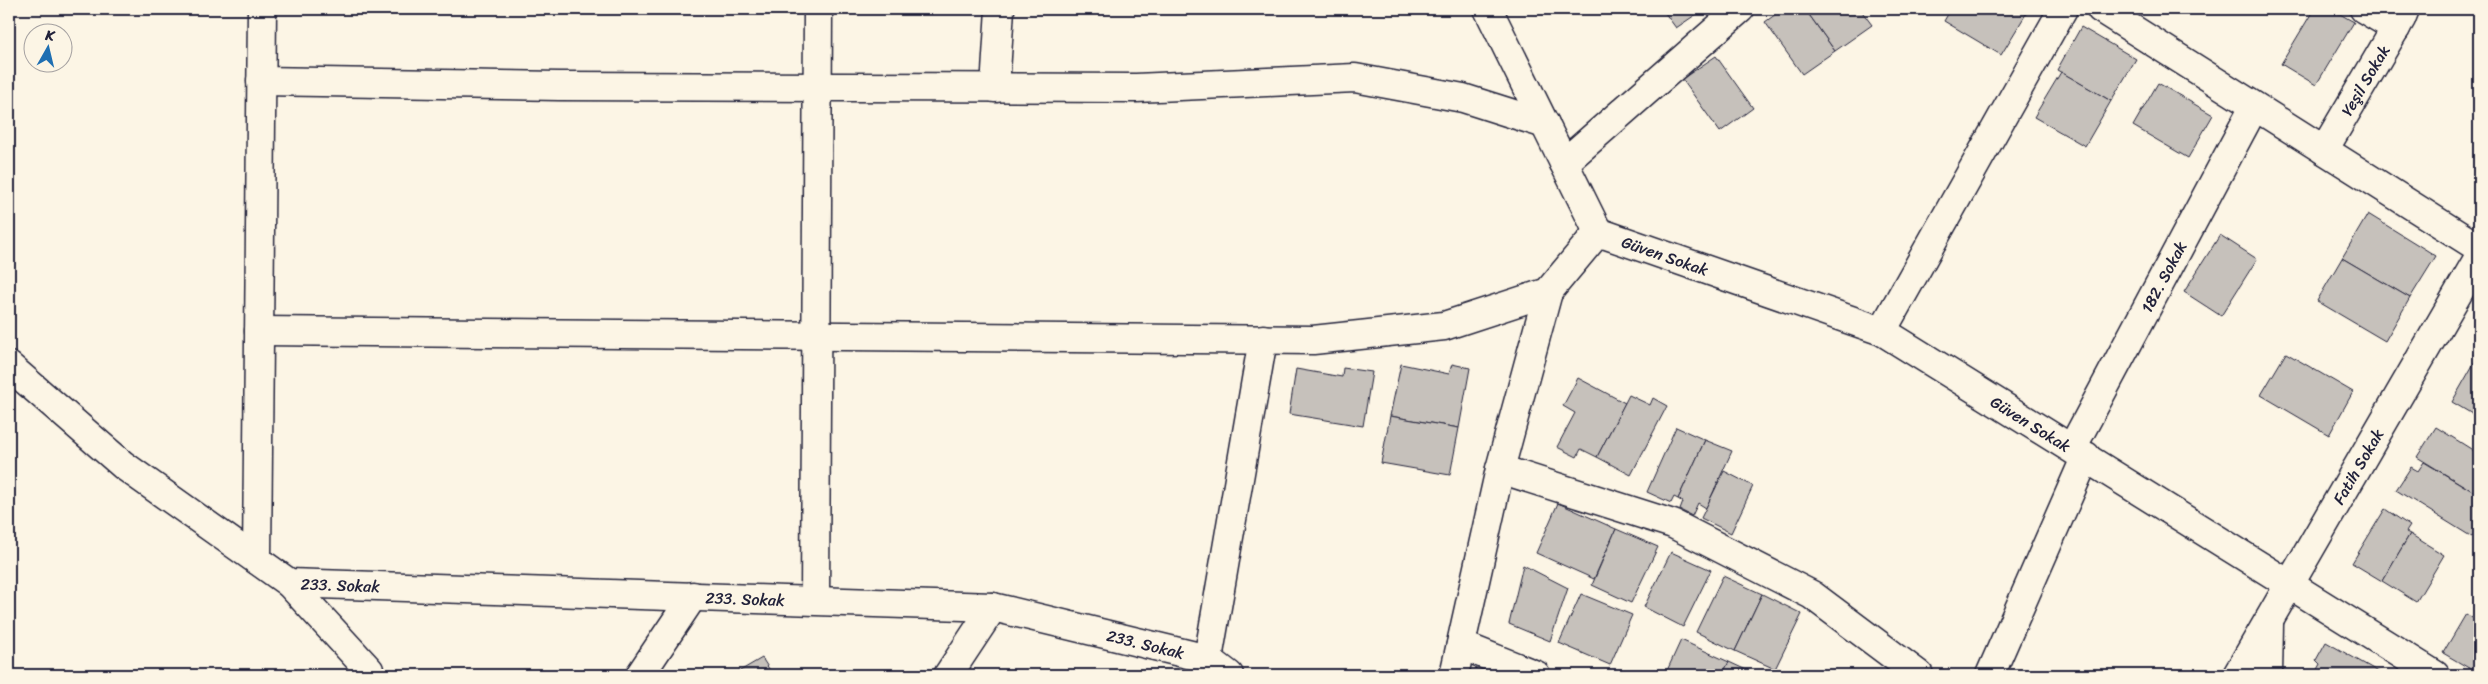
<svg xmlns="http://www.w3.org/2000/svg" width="2488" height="684" viewBox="0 0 2488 684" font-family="Sriracha,sans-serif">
	<rect width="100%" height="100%" fill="#fcf5e5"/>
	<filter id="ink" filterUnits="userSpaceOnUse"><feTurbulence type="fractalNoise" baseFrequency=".02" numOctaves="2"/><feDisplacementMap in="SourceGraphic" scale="10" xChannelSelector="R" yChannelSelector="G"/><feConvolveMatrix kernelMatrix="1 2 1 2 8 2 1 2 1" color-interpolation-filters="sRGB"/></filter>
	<g filter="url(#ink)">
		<g fill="#c6c1bb" stroke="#22223b">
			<path d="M 1662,9 L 1704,9 L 1676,28 Z"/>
			<path d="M 1783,9 L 1805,9 L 1835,51 L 1802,74 L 1765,22 Z"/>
			<path d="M 1805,9 L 1860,9 L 1872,25 L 1835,51 Z"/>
			<path d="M 1951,9 L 2029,9 L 2001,55 L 1944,21 Z"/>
			<path d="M 2314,9 L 2331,9 L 2354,22 L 2316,85 L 2281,64 Z"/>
			<path d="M 2081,27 L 2136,59 L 2111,101 L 2057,70 Z"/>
			<path d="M 1716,56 L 1753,108 L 1720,132 L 1682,79 Z"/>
			<path d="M 2061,72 L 2111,101 L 2085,146 L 2034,117 Z"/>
			<path d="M 2158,83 L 2213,115 L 2188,158 L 2133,126 Z"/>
			<path d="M 2368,214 L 2436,256 L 2410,298 L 2342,258 Z"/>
			<path d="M 2220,235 L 2257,259 L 2221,316 L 2184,292 Z"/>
			<path d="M 2342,258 L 2410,298 L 2385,341 L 2317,301 Z"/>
			<path d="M 2479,344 L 2479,360 L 2473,355 Z"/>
			<path d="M 2286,353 L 2353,392 L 2329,435 L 2261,395 Z"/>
			<path d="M 2477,358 L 2479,360 L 2479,418 L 2452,402 Z"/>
			<path d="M 1401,364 L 1449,374 L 1452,364 L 1470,368 L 1459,428 L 1390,416 Z"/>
			<path d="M 1343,368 L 1372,372 L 1363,426 L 1289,414 L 1296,369 L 1342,377 Z"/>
			<path d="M 1578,378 L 1625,403 L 1597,457 L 1581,449 L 1577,457 L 1557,447 L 1575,413 L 1563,406 Z"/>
			<path d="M 1629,395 L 1650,405 L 1653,398 L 1667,406 L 1631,475 L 1597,457 Z"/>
			<path d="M 1390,416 L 1459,428 L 1450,475 L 1381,463 Z"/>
			<path d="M 1676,427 L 1705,440 L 1678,499 L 1674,497 L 1671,503 L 1647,492 Z"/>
			<path d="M 2436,427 L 2479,454 L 2479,495 L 2417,457 Z"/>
			<path d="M 1705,440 L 1732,451 L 1706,508 L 1698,503 L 1692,516 L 1680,510 L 1683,502 L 1678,499 Z"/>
			<path d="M 2424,462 L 2479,495 L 2479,526 L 2472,537 L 2396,490 L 2411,467 L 2418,471 Z"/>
			<path d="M 1724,471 L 1753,486 L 1731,533 L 1701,518 Z"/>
			<path d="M 1558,503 L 1616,529 L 1594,579 L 1536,553 Z"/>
			<path d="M 2385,509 L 2410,526 L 2406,532 L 2410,534 L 2382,581 L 2352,563 Z"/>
			<path d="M 1616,529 L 1658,547 L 1631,603 L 1592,585 Z"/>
			<path d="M 2410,534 L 2444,555 L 2416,602 L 2382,581 Z"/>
			<path d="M 1671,552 L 1711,570 L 1683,627 L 1644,607 Z"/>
			<path d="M 1523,565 L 1568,588 L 1550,641 L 1509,624 Z"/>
			<path d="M 1723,576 L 1762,594 L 1735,651 L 1696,632 Z"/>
			<path d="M 1581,594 L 1632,615 L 1610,665 L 1559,643 Z"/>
			<path d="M 1762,594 L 1802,614 L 1775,669 L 1735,651 Z"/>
			<path d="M 2466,614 L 2479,622 L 2479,674 L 2443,653 Z"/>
			<path d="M 1681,640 L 1729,662 L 1722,675 L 1665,675 Z"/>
			<path d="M 2326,642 L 2384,675 L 2314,675 L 2320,664 L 2316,660 Z"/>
			<path d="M 762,658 L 773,675 L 733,675 Z"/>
			<path d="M 1729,662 L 1757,675 L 1722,675 Z"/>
		</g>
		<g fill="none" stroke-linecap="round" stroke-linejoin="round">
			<defs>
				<g id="minor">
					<path d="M 1488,9 L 1598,232"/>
					<path d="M 2101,9 L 2479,248"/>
					<path d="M 2364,9 L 2396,28"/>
					<path d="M 261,81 L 559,86 L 1136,88 L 1355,78 L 1463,98 L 1545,124"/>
					<path d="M 995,88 L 1000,9"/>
					<path id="s1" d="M 2324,150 L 2401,19 L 2405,9"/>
					<path d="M 1564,163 L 1740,9"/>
					<path id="s2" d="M 1598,232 L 1882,331 L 2435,675"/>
					<path d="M 259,331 L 1313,340 L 1444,326 L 1548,292 L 1598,232"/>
					<path d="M 1882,331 L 2063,9"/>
					<path id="s3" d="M 9,366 L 123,465 L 289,583 L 993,607 L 1208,659 L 1229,675"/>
					<path id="s4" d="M 2072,448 L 2254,107"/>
					<path d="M 1500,469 L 1673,524 L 1812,595 L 1919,675"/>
					<path d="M 257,560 L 262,9"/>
					<path d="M 289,583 L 369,670 L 368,675"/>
					<path d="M 815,600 L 818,9"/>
					<path d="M 1461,645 L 1536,675"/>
					<path d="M 1208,659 L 1263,339"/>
					<path d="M 640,675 L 693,596"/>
					<path d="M 948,675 L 993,607"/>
					<path d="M 1454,675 L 1500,469 L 1548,292"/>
					<path d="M 1990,675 L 2086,456"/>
					<path id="s5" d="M 2237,675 L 2479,257"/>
					<path d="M 2268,675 L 2269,623"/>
				</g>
			</defs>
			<use href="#minor" stroke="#22223b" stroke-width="31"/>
			<use href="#minor" stroke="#fcf5e5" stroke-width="28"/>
		</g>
	</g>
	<g text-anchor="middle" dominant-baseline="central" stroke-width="4" stroke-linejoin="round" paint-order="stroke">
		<g font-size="16" fill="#22223b" stroke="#fcf5e5">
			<text stroke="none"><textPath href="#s1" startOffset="81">Yeşil Sokak</textPath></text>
			<text stroke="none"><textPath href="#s2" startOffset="71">Güven Sokak</textPath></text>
			<text stroke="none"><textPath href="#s4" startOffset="194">182. Sokak</textPath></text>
			<text stroke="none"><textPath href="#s2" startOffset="476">Güven Sokak</textPath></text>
			<text stroke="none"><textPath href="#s5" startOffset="241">Fatih Sokak</textPath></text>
			<text stroke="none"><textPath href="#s3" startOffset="406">233. Sokak</textPath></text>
			<text stroke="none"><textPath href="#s3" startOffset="811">233. Sokak</textPath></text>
			<text stroke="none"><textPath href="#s3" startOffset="1216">233. Sokak</textPath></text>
		</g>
	</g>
	<rect width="2488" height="684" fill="none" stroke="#fcf5e5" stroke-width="30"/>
	<rect x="15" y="15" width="2458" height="654" fill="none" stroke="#22223b" stroke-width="2" filter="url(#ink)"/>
	<g transform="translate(48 48) rotate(8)"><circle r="24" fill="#fcf5e5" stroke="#a5a1a1"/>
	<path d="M0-4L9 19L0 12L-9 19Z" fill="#1f6fb2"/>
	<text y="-8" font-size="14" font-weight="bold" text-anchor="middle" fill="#22223b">K</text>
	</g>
</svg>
